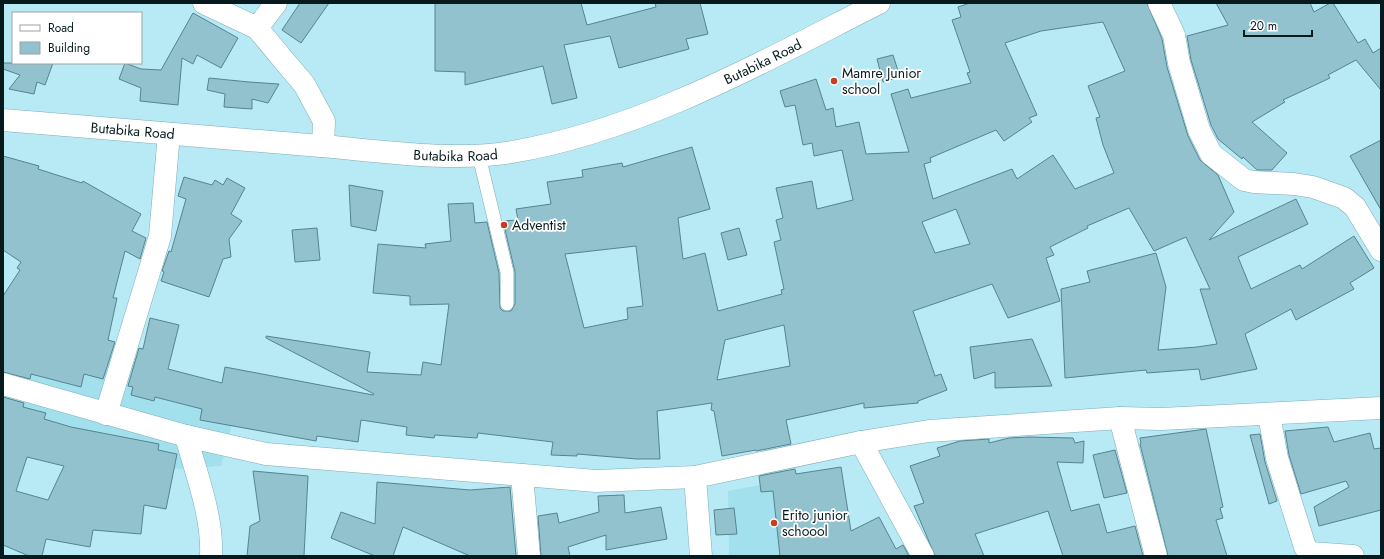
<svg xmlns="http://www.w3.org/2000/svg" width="1384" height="559" viewBox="0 0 1384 559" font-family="Jost,sans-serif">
	<rect width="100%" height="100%" fill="#b8eaf6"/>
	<g fill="#a3e0ee">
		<path d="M 3,327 L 241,390 L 221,466 L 116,473 L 3,442 Z"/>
		<path d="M 813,475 L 817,556 L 729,556 L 728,491 Z"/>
	</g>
	<g fill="#91c2ce" stroke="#54848f" fill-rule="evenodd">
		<path d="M 300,3 L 329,3 L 301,43 L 282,30 Z"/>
		<path d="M 435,3 L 581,3 L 587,25 L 656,7 L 655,3 L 700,3 L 708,34 L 686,39 L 689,49 L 619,68 L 610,36 L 564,45 L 577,98 L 552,104 L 543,66 L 465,85 L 465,72 L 435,71 Z"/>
		<path d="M 970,3 L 1147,3 L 1162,39 L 1167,67 L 1188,136 L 1200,160 L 1218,175 L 1234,212 L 1209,240 L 1296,199 L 1308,224 L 1238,257 L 1251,289 L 1300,265 L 1302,269 L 1354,236 L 1374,268 L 1350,283 L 1354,289 L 1296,320 L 1291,309 L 1245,334 L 1257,369 L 1201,380 L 1199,369 L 1147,373 L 1146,370 L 1065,378 L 1061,289 L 1090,282 L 1087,271 L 1156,253 L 1166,287 L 1158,350 L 1197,347 L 1217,344 L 1200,289 L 1210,289 L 1186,237 L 1154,251 L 1129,208 L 1087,226 L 1088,228 L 1050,247 L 1054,255 L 1046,258 L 1060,301 L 1008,318 L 992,284 L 913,311 L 935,376 L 941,374 L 947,390 L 918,401 L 918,403 L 864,408 L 864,403 L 786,420 L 791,444 L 756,451 L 756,450 L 722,456 L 714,411 L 711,410 L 712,403 L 657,411 L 660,459 L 637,459 L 577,454 L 577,456 L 551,455 L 553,442 L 478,433 L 477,438 L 435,435 L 434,438 L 406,435 L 407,427 L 361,420 L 358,442 L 317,436 L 316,441 L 200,420 L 202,409 L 155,397 L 154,401 L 131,395 L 133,387 L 128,386 L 139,348 L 143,349 L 150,318 L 179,325 L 168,369 L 222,383 L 225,367 L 373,395 L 374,394 L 266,338 L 266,336 L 370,352 L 367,372 L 421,375 L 423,362 L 441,365 L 449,304 L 410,305 L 410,296 L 373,293 L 378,244 L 426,248 L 425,244 L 451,241 L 448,204 L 473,203 L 475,223 L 487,222 L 499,273 L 500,308 L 503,311 L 511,311 L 515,304 L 515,272 L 503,221 L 518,220 L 516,209 L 551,204 L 547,182 L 583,177 L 582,170 L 622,163 L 623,167 L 692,147 L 710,209 L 678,218 L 683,259 L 705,253 L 718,311 L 782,294 L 781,290 L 784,289 L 774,242 L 781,240 L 776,220 L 783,218 L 776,188 L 812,181 L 817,209 L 853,200 L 842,150 L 814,156 L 812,143 L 803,145 L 795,105 L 785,107 L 780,91 L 816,79 L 826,110 L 833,108 L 836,127 L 859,122 L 866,154 L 909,152 L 891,94 L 908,89 L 911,98 L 971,83 L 967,73 L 970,72 L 952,20 L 961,17 L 958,7 ZM 1103,22 L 1125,71 L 1088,86 L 1100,117 L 1096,118 L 1103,145 L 1114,173 L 1075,189 L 1053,155 L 1017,179 L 1012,169 L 933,199 L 924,164 L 931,162 L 930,158 L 996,130 L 1004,141 L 1032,122 L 1029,118 L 1037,115 L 1005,43 L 1041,31 ZM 956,209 L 970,244 L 935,253 L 922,222 ZM 636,246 L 643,306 L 627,308 L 628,319 L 584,328 L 565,254 ZM 784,325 L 790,366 L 717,380 L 725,340 Z"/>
		<path d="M 1216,3 L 1310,3 L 1314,12 L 1330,3 L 1333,3 L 1358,43 L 1365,39 L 1373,53 L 1381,48 L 1381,90 L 1356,60 L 1328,75 L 1330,78 L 1283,100 L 1285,102 L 1252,122 L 1287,153 L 1272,170 L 1257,170 L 1243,157 L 1242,159 L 1218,139 L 1211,125 L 1191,60 L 1187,36 L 1228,25 Z"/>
		<path d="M 193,13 L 238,38 L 221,68 L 197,55 L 193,64 L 182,58 L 178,105 L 140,101 L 141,88 L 119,79 L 125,63 L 141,69 L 161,70 Z"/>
		<path d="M 893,55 L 900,77 L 883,82 L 877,59 Z"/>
		<path d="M 3,63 L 53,63 L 45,85 L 37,82 L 34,94 L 9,89 L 20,75 L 3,69 Z"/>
		<path d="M 209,78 L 249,82 L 279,84 L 268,103 L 252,99 L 252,109 L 224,107 L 225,94 L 207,90 Z"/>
		<path d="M 1381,140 L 1381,210 L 1350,156 Z"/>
		<path d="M 3,156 L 39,166 L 38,169 L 82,183 L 83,181 L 141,214 L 132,231 L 146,238 L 140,259 L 125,251 L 113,298 L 117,298 L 108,340 L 115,342 L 103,379 L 84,374 L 81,387 L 31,374 L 30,379 L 3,372 L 3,296 L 20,270 L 17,268 L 21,262 L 3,250 Z"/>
		<path d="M 184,177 L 212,185 L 215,180 L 223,185 L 227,178 L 245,188 L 231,214 L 242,221 L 229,239 L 231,257 L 223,259 L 209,297 L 161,281 L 164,272 L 162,271 L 169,251 L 171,252 L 186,199 L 178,196 Z"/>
		<path d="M 349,185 L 383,191 L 376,231 L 351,226 Z"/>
		<path d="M 317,228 L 320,260 L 295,262 L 292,230 Z"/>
		<path d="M 739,228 L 747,255 L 728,260 L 721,233 Z"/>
		<path d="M 1032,339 L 1052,386 L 995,388 L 995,372 L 974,379 L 970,347 Z"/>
		<path d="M 3,397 L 24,403 L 23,407 L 46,413 L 44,419 L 71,427 L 159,444 L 158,450 L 177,454 L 166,509 L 144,505 L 141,534 L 93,530 L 90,547 L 46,539 L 42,556 L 29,556 L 3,545 ZM 27,457 L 64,466 L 48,500 L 16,491 Z"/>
		<path d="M 1328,427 L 1334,442 L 1370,433 L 1374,449 L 1381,448 L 1381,510 L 1319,526 L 1314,507 L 1349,487 L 1346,481 L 1301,494 L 1289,455 L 1285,431 Z"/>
		<path d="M 1206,429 L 1223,507 L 1220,508 L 1223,518 L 1216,520 L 1227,556 L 1168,556 L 1140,444 L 1141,443 L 1140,438 Z"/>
		<path d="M 1260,434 L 1265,462 L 1277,501 L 1269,504 L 1250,435 Z"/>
		<path d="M 1029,437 L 1073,438 L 1075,443 L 1084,441 L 1083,463 L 1057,462 L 1071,511 L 1099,504 L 1107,533 L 1135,526 L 1143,556 L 1063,556 L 1048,511 L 975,534 L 984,556 L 935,556 L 914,506 L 924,503 L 910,466 L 940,456 L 937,448 L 960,441 L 989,439 L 989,443 L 1009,438 Z"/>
		<path d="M 1115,450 L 1127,493 L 1104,498 L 1093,455 Z"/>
		<path d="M 841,467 L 851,531 L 879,517 L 896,549 L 903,545 L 909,556 L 780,556 L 773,491 L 761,492 L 759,476 L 795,469 L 796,474 Z"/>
		<path d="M 253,471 L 308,476 L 304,556 L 247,556 L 250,526 L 260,521 Z"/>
		<path d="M 377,482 L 470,490 L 510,487 L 516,556 L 470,556 L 403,527 L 393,556 L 375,556 L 331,538 L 341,512 L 375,524 Z"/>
		<path d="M 624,495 L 625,513 L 661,507 L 667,539 L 606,550 L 606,535 L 568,547 L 570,556 L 541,556 L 538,516 L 557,513 L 559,523 L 599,512 L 598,496 Z"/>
		<path d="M 734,508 L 737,534 L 716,535 L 714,510 Z"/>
	</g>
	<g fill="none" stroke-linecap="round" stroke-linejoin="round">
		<defs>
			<path id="lane" d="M 479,156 L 507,272 L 507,304"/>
			<g id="street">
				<path d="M 204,3 L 257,28 L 286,63 L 304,84 L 324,121 L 323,146"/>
				<path d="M 1159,3 L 1174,35 L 1179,63 L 1199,130 L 1211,154 L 1244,180 L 1254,182 L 1294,184 L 1313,187 L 1344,198 L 1355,207 L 1381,250"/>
				<path d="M 257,28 L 276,3"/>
				<path d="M 3,384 L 186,436 L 266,454 L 596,481 L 695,477 L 861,442 L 929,431 L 1120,418 L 1161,419 L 1381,408"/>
				<path d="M 106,414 L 160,236 L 169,134"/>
				<path d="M 1269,415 L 1277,458 L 1305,547 L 1311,553 L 1353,556"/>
				<path d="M 1120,418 L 1156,556"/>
				<path d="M 186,436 C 196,474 213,516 211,556"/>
				<path d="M 861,442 L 923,556"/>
				<path d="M 522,475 L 529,556"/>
				<path d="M 695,477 L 701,556"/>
			</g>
			<g id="secondary">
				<path id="s1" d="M 3,120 C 109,129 215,137 321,146 C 381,151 453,162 512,152 C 642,130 762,62 879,3"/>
			</g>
		</defs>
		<use href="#lane" stroke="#7cadb9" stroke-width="14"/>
		<use href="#street" stroke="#7cadb9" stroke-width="23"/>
		<use href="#secondary" stroke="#7cadb9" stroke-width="23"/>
		<use href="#lane" stroke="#fff" stroke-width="13"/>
		<use href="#street" stroke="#fff" stroke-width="22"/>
		<use href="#secondary" stroke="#fff" stroke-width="22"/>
	</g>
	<g fill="#c83e20" stroke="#fff" stroke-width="1.5">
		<circle cx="834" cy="81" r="4"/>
		<circle cx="504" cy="225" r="4"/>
		<circle cx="774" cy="523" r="4"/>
	</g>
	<g text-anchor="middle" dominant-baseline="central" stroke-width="3.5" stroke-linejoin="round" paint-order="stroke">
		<g font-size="14" fill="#061a1e" stroke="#fff">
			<text stroke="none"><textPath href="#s1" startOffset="778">Butabika Road</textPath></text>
			<text stroke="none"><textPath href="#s1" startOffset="130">Butabika Road</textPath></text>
			<text stroke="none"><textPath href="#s1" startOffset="454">Butabika Road</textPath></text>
		</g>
		<g font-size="14" fill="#061a1e" stroke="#fff" text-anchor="start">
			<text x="842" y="73">Mamre Junior<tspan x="842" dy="16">school</tspan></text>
			<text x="512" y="225">Adventist</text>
			<text x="782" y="515">Erito junior<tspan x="782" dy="16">schoool</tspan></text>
		</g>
	</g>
	<rect width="1384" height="559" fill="none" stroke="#061a1e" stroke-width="8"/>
	<rect x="12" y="12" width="130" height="52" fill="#ffffff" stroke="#9ba3a5"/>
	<rect x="20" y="25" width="20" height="6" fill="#ffffff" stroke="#9ba3a5"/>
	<text x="48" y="32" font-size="12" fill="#061a1e">Road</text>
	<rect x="20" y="42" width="20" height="12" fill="#91c2ce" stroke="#9ba3a5"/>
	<text x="48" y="52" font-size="12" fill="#061a1e">Building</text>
	<path d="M1244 30v6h68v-6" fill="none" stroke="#061a1e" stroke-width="2"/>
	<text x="1250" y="30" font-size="12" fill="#061a1e" stroke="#ffffff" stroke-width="3" paint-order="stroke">20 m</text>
</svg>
